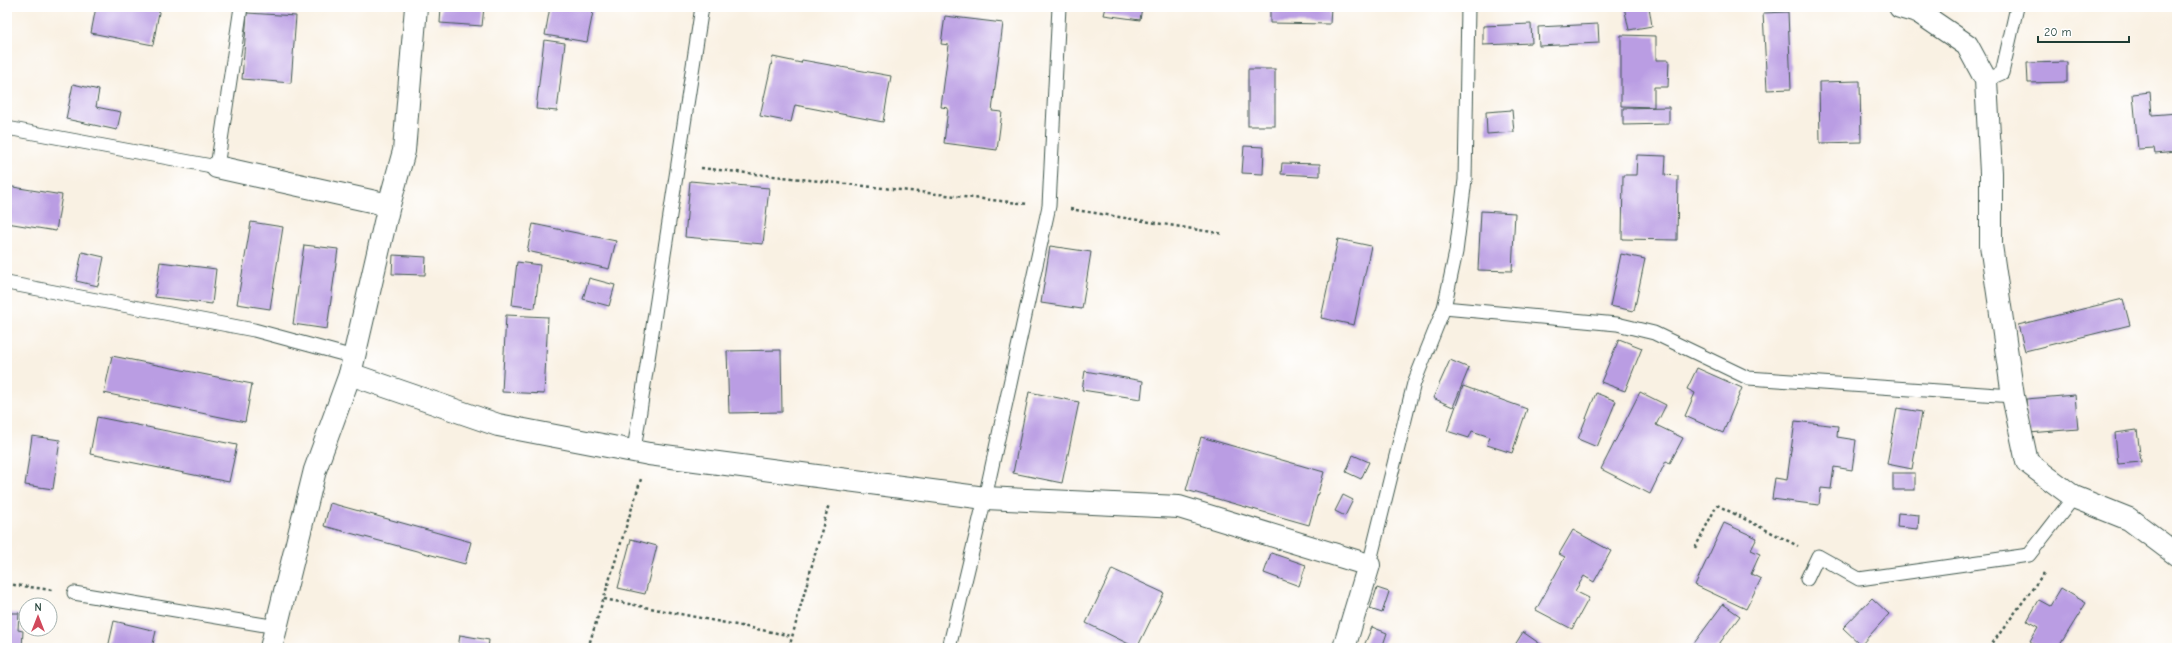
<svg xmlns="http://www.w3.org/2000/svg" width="2184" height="655" viewBox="0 0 2184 655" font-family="'Comic Neue',sans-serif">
	<rect width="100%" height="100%" fill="#fff"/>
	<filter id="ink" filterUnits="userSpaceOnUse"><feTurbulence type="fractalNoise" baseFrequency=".025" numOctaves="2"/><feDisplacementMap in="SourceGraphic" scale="8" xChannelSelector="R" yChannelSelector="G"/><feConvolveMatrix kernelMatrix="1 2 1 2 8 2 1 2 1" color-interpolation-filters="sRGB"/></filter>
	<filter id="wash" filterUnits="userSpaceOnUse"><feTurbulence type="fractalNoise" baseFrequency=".012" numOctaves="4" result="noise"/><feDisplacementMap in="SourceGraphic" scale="16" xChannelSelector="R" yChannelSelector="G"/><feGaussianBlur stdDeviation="0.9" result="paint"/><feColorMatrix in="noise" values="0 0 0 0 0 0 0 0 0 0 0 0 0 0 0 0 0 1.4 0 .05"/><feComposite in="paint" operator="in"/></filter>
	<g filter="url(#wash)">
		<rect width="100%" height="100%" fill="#f9f1e3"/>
		<g id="blocks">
			<g fill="#ba9de3">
				<path d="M 96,7 L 160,7 L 153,45 L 91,33 Z"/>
				<path d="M 441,7 L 484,7 L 482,26 L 440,23 Z"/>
				<path d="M 550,7 L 594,7 L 587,42 L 545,35 Z"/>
				<path d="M 1106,7 L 1142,7 L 1140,20 L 1104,15 Z"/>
				<path d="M 1270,7 L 1331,7 L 1330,24 L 1270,23 Z"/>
				<path d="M 1624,7 L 1649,7 L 1652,26 L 1629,30 Z"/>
				<path d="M 1788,12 L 1791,89 L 1767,90 L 1763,13 Z"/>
				<path d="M 247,13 L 296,16 L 291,83 L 242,79 Z"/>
				<path d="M 945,16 L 1003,23 L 992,111 L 1002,112 L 997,150 L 944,143 L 948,108 L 941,107 L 949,45 L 941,44 Z"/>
				<path d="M 1531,24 L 1532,43 L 1483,45 L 1483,26 Z"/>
				<path d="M 1598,24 L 1599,43 L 1539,46 L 1538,27 Z"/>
				<path d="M 1621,35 L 1656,36 L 1656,60 L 1669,60 L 1668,87 L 1654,87 L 1654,107 L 1621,106 Z"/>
				<path d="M 544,40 L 565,43 L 557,111 L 536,109 Z"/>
				<path d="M 773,57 L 801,63 L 802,60 L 891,76 L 883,122 L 795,105 L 791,122 L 760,116 Z"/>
				<path d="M 2067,62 L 2067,82 L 2028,83 L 2027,63 Z"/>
				<rect x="1248" y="69" width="27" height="57"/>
				<path d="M 1860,81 L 1861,142 L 1820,143 L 1819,82 Z"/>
				<path d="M 73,84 L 99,90 L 96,107 L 121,112 L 117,130 L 66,119 Z"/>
				<path d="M 2150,92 L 2152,115 L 2177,113 L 2177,137 L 2174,137 L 2176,152 L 2155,154 L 2154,148 L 2138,149 L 2133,94 Z"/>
				<path d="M 1669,107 L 1669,124 L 1623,125 L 1623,108 Z"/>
				<path d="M 1512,110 L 1514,132 L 1487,134 L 1486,112 Z"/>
				<path d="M 1244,146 L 1264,147 L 1263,174 L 1242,173 Z"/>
				<path d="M 1637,155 L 1666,156 L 1665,175 L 1678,176 L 1677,240 L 1622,239 L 1623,175 L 1636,175 Z"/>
				<path d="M 1282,163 L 1320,164 L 1320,176 L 1281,174 Z"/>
				<path d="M 690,181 L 769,188 L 763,244 L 685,237 Z"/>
				<path d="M 7,186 L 62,195 L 56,231 L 7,223 Z"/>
				<path d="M 1481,211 L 1515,213 L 1512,271 L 1478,270 Z"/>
				<path d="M 251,222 L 283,227 L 270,309 L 237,304 Z"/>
				<path d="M 533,224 L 616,241 L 609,269 L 527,251 Z"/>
				<path d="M 1338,239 L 1371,246 L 1354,325 L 1321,318 Z"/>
				<path d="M 304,245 L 338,249 L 327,329 L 293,324 Z"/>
				<path d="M 1050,246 L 1091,252 L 1082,309 L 1041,303 Z"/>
				<path d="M 82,252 L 104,257 L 98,286 L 76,281 Z"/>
				<path d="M 1621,254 L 1645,259 L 1634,311 L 1610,306 Z"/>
				<path d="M 393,255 L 426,257 L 425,275 L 392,274 Z"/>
				<path d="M 160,262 L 216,269 L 212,304 L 155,297 Z"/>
				<path d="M 517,262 L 540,265 L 535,308 L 512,305 Z"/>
				<path d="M 589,278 L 615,285 L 609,306 L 583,299 Z"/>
				<path d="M 2123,299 L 2130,325 L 2025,351 L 2018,325 Z"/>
				<path d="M 506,315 L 548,317 L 544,394 L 502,392 Z"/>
				<path d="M 1619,339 L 1642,348 L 1625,391 L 1601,382 Z"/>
				<path d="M 781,350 L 782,412 L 729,413 L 727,351 Z"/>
				<path d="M 112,356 L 252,384 L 245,422 L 104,393 Z"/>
				<path d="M 1450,360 L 1469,368 L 1453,407 L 1433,398 Z"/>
				<path d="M 1697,368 L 1742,388 L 1723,433 L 1685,416 L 1695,393 L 1687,389 Z"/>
				<path d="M 1085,371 L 1143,381 L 1141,399 L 1082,390 Z"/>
				<path d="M 1463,386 L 1527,409 L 1512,453 L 1487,445 L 1490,437 L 1472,431 L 1469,438 L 1447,431 Z"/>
				<path d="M 1029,392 L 1079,402 L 1062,483 L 1013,473 Z"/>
				<path d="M 1640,392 L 1666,405 L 1656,425 L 1683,438 L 1670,463 L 1666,461 L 1650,494 L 1601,469 Z"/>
				<path d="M 1596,393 L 1616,401 L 1597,447 L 1578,439 Z"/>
				<path d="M 2075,395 L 2078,429 L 2029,433 L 2026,399 Z"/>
				<path d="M 1897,408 L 1922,412 L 1912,469 L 1887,464 Z"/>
				<path d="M 97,417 L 237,445 L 229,482 L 90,454 Z"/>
				<path d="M 1795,421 L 1838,426 L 1837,437 L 1856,440 L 1852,470 L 1834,467 L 1831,489 L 1821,488 L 1819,505 L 1772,499 L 1775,478 L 1787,480 Z"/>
				<path d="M 2137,430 L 2141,462 L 2118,464 L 2115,433 Z"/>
				<path d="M 32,436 L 60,440 L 53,489 L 25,485 Z"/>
				<path d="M 1201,437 L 1324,472 L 1309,525 L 1186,490 Z"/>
				<path d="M 1353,455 L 1369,462 L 1361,479 L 1346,472 Z"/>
				<rect x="1893" y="473" width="22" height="17"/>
				<path d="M 1343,495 L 1353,500 L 1345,516 L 1335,511 Z"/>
				<path d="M 330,503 L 471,542 L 465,564 L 324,526 Z"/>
				<path d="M 1898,513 L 1919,515 L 1918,529 L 1897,527 Z"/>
				<path d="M 1724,523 L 1757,538 L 1751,550 L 1760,554 L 1751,574 L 1761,579 L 1746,609 L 1695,585 Z"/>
				<path d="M 1573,530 L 1611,551 L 1594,582 L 1584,576 L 1575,591 L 1589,598 L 1572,629 L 1536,610 L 1565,557 L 1559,554 Z"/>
				<path d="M 631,539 L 657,546 L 645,594 L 618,588 Z"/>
				<path d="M 1271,553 L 1306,565 L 1299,586 L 1264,573 Z"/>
				<path d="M 1112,569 L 1164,593 L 1137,648 L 1086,623 Z"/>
				<path d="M 1377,588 L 1389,592 L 1382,613 L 1370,609 Z"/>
				<path d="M 2061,588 L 2086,603 L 2058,648 L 2041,648 L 2030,641 L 2038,627 L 2027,621 L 2039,600 L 2050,606 Z"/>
				<path d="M 1872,598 L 1889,614 L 1861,645 L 1843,628 Z"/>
				<path d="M 1723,604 L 1740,616 L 1716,648 L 1696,648 L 1692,646 Z"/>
				<path d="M 7,613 L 19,613 L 18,630 L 23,631 L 22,648 L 7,648 Z"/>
				<path d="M 114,621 L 156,631 L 152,648 L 108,648 Z"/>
				<path d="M 1372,627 L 1387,633 L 1382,648 L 1363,648 Z"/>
				<path d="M 1523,632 L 1546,648 L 1513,648 Z"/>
				<path d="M 460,635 L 489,640 L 488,648 L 458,648 Z"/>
			</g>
		</g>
	</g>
	<g filter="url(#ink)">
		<use href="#blocks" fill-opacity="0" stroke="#40584e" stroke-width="1"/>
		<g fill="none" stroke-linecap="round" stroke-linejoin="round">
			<defs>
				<g id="lane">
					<path d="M 1986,80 L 2002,73 L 2017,7"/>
					<path d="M 7,128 L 217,167 L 241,7"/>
					<path d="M 7,283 L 254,330 L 354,357"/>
					<path d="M 1444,308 L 1617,324 L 1654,333 L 1748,378 L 2013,396"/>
					<path d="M 634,450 L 702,7"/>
					<path d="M 1369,565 L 1414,383 L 1444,308 L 1456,252 L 1465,180 L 1468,7"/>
					<path d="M 1807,579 L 1818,556 L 1859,579 L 2029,555 L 2074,497"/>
					<path d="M 74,593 L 277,627"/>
					<path d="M 949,648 L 985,498 L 1049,206 L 1059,7"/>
				</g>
				<g id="street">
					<path d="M 1900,7 L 1920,13 L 1967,45 L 1986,80 L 1991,173 L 1991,245 L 2013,396 L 2027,462 L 2074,497 L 2129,519 L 2177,555"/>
					<path d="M 217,167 L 389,205"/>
					<path d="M 350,374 L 498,425 L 649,454 L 985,498 L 1179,507 L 1369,565 L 1344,648"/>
					<path d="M 271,648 L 315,470 L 350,374 L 389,205 L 404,151 L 416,7"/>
				</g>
			</defs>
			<use href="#lane" stroke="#40584e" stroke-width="15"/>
			<use href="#street" stroke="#40584e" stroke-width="24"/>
			<g stroke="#40584e" stroke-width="2.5" stroke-dasharray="3 3" stroke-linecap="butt">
				<path d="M 701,168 L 1028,204"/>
				<path d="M 1070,209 L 1224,234"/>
				<path d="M 1695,548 L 1717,505 L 1798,546"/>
				<path d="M 7,584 L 52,590"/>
				<path d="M 604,599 L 792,636"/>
				<path d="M 588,648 L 641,479"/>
				<path d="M 789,648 L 829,504"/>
				<path d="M 1989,648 L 2044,573"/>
			</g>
			<use href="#lane" stroke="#fff" stroke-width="13"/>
			<use href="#street" stroke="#fff" stroke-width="22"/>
		</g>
	</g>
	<rect width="2184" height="655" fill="none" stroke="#fff" stroke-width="24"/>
	<g transform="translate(38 617)"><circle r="19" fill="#ffffff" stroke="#a5b1ae"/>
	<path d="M0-3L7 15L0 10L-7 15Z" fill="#d1495b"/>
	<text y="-6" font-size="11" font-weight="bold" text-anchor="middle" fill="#1f3d34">N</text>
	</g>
	<path d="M2038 36v6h91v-6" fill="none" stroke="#1f3d34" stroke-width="2"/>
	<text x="2044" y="36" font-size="12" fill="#1f3d34" stroke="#ffffff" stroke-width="3" paint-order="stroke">20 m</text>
</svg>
